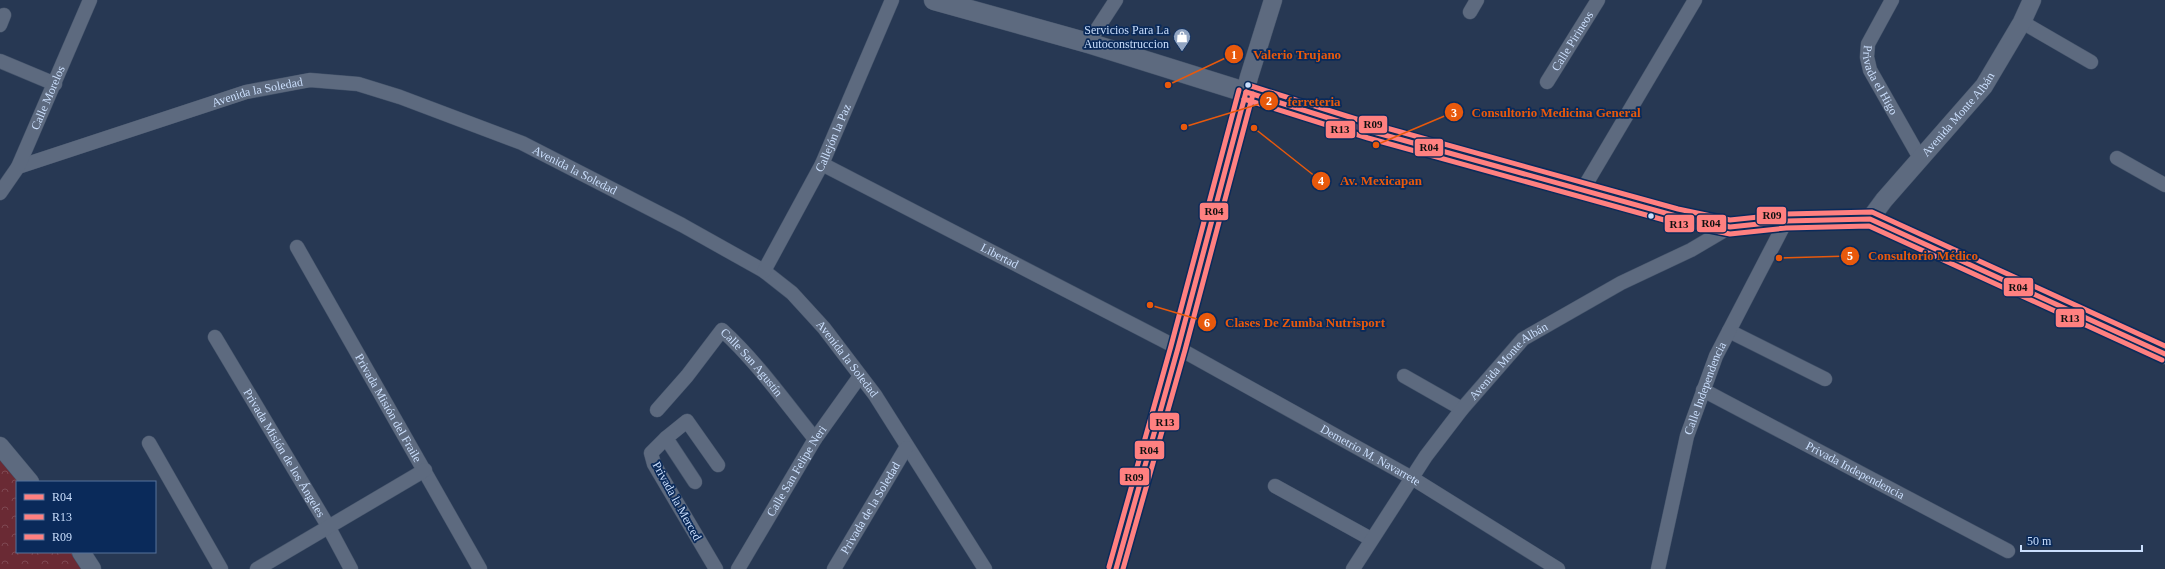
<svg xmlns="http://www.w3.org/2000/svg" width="2165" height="569" viewBox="0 0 2165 569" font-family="'Times New Roman',serif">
	<defs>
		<pattern id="park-crowns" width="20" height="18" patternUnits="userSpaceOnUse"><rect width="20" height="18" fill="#6a2a34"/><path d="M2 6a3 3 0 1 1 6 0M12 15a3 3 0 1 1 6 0" fill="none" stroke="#7e4852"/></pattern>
	</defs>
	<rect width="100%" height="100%" fill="#273853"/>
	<path fill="url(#park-crowns)" d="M 0,452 L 28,482 L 17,482 L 17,552 L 77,552 L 88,569 L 0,569 Z"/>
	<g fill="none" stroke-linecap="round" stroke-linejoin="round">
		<defs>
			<g id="minor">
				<path id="s1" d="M 1892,0 L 1868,44 L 1867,57 L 1870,70 L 1920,158"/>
				<path d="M 1470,12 L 1477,0"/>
				<path d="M 2022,22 L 2091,62"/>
				<path d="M 0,25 L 4,15"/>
				<path d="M 1088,43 L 1116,0"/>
				<path d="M 0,61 L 55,84"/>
				<path id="s2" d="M 1547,82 L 1598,0"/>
				<path d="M 2117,158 L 2165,185"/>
				<path id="s3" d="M 822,164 L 1178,348 L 1412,478 L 1558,569"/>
				<path id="s4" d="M 18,167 L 246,92 L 310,80 L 358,84 L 400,97 L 522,143 L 682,225 L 764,271 L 792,293 L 824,328 L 875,395 L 985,569"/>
				<path d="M 1583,189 L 1695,0"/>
				<path id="s5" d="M 0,193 L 18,167 L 90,0"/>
				<path id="s6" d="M 297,247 L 480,569"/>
				<path id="s7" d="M 764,271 L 822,164 L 892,0"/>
				<path d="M 1729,331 L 1825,379"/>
				<path id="s8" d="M 215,337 L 328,526 L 351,569"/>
				<path d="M 1404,376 L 1462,409"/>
				<path id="s9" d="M 1703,390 L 2008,551"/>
				<path id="s10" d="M 657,410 L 687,376 L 722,330 C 757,362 785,402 815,439"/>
				<path d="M 666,438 L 695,482"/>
				<path d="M 149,443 L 221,569"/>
				<path d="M 1275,486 L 1371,539"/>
				<path d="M 257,569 L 425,470"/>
				<path d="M 716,569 L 654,464 L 651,453 L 666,438 L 687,421 L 718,465"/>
				<path id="s11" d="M 738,569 L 815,439 L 860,376"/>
				<path id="s12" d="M 834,569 L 906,448"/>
				<path id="s13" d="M 1353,569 L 1426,456 L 1462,409 L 1523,339 L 1621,283 L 1691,250 L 1730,227"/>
				<path id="s14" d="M 1658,569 L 1687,436 L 1716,356 L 1786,221"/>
			</g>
			<g id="tertiary">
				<path id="s15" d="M 1870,219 L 1884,200 L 1984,86 L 2022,22 L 2032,0"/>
				<path d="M 0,446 L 30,482"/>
				<path d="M 81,552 L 92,569"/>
				<path d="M 1116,569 L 1178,348 L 1249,77 L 1273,0"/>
			</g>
			<path id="secondary" d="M 934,0 L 1088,43 L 1370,131 L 1676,216 L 1730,227 L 1786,221 L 1870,219 L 2165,354"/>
		</defs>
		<use href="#minor" stroke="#44536a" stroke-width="15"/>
		<use href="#tertiary" stroke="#44536a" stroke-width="19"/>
		<use href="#secondary" stroke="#44536a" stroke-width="21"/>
		<use href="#minor" stroke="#5d6a7f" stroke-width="14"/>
		<use href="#tertiary" stroke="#5d6a7f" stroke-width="18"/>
		<use href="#secondary" stroke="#5d6a7f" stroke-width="20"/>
		<defs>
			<g id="bus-1">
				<path d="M 1246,92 L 1370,131 L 1676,216 L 1730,227 L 1786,221 L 1870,219 L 2165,354"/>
				<path d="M 1116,569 L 1178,348 L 1246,92"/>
			</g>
			<g id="bus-2">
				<path d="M 1244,99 L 1368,138 L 1675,223 L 1730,234 L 1786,228 L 1869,226 L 2162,360"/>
				<path d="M 1123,569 L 1185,350 L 1253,94"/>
			</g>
			<g id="bus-3">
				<path d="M 1248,85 L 1372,124 L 1678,209 L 1730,220 L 1786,214 L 1872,212 L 2165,346"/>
				<path d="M 1109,567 L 1171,346 L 1239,90"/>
			</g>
		</defs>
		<use href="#bus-1" stroke="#0a2a5a" stroke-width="8"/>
		<use href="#bus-2" stroke="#0a2a5a" stroke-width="8"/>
		<use href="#bus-3" stroke="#0a2a5a" stroke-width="8"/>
		<use href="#bus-1" stroke="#ff8080" stroke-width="5"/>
		<use href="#bus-2" stroke="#ff8080" stroke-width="5"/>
		<use href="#bus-3" stroke="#ff8080" stroke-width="5"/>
	</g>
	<defs>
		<symbol id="shop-pin" viewBox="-11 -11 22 30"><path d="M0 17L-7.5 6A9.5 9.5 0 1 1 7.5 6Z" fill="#92a5c2" stroke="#0a2a5a"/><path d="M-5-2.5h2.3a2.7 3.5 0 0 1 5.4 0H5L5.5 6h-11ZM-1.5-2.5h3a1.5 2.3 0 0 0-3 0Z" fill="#fff"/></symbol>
	</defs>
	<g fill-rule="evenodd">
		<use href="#shop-pin" x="1172" y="27" width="20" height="27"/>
	</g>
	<g fill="#cbdffd" stroke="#0a2a5a" stroke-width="1.5">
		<circle cx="1248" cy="85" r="3.5"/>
		<circle cx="1651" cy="216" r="3.5"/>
	</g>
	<g text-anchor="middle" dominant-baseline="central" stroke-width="3.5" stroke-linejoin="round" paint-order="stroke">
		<g font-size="12" fill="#cbdffd" stroke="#0a2a5a" text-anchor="end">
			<text x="1169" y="30">Servicios Para La<tspan x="1169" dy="14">Autoconstruccion</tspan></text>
		</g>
		<g font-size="12" fill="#cbdffd" stroke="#0a2a5a">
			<text stroke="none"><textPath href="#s2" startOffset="48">Calle Pirineos</textPath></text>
			<text stroke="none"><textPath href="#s1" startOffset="89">Privada el Higo</textPath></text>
			<text stroke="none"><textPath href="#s4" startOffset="251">Avenida la Soledad</textPath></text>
			<text stroke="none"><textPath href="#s5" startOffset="107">Calle Morelos</textPath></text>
			<text stroke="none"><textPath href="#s15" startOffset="137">Avenida Monte Albán</textPath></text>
			<text stroke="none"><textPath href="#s7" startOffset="150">Callejón la Paz</textPath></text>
			<text stroke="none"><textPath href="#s4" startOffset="587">Avenida la Soledad</textPath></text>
			<text stroke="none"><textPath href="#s3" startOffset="200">Libertad</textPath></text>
			<text stroke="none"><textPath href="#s4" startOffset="923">Avenida la Soledad</textPath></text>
			<text stroke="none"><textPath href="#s13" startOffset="261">Avenida Monte Albán</textPath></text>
			<text stroke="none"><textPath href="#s10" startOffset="147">Calle San Agustín</textPath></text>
			<text stroke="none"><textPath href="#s14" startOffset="187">Calle Independencia</textPath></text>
			<text stroke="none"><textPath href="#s6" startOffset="185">Privada Misión del Fraile</textPath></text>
			<text stroke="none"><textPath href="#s8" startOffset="135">Privada Misión de los Ángeles</textPath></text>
			<text stroke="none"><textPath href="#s3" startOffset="621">Demetrio M. Navarrete</textPath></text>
			<text stroke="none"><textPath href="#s11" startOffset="114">Calle San Felipe Neri</textPath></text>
			<text stroke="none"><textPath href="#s9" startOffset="172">Privada Independencia</textPath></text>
			<text transform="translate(677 501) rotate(61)">Privada la Merced</text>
			<text stroke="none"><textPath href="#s12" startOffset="71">Privada de la Soledad</textPath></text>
		</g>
	</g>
	<path fill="none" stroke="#e8590c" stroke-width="1.5" d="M1168 85L1234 54M1184 127L1269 101M1376 145L1454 112M1254 128L1321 181M1779 258L1850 256M1150 305L1207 322"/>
	<g fill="#e8590c" stroke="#0a2a5a" stroke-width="1.5">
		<circle cx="1168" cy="85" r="4"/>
		<circle cx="1184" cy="127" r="4"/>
		<circle cx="1376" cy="145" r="4"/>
		<circle cx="1254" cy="128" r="4"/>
		<circle cx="1779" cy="258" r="4"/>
		<circle cx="1150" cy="305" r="4"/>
		<circle cx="1234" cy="54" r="10"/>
		<circle cx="1269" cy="101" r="10"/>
		<circle cx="1454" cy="112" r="10"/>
		<circle cx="1321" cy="181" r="10"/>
		<circle cx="1850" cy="256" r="10"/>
		<circle cx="1207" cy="322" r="10"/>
	</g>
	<g font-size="12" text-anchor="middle" font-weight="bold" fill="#fff">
		<text x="1234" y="59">1</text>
		<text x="1269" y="105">2</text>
		<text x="1454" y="117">3</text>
		<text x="1321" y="185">4</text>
		<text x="1850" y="260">5</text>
		<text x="1207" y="327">6</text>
	</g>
	<g font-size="13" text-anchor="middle" font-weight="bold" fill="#e8590c" stroke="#0a2a5a" stroke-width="3.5" stroke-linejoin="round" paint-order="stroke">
		<text x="1297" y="59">Valerio Trujano</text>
		<text x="1314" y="106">ferreteria</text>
		<text x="1556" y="117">Consultorio Medicina General</text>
		<text x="1381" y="185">Av. Mexicapan</text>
		<text x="1923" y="260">Consultorio Médico</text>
		<text x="1305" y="327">Clases De Zumba Nutrisport</text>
	</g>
	<g stroke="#0a2a5a" stroke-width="1.5">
		<rect x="1358" y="115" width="30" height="19" rx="4" fill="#ff8080"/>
		<rect x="1325" y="120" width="31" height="19" rx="4" fill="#ff8080"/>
		<rect x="1414" y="138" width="30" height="19" rx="4" fill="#ff8080"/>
		<rect x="1199" y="202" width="30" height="19" rx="4" fill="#ff8080"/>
		<rect x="1756" y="206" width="31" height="19" rx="4" fill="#ff8080"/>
		<rect x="1696" y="214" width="31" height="19" rx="4" fill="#ff8080"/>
		<rect x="1664" y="214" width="31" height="19" rx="4" fill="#ff8080"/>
		<rect x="2003" y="277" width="31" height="20" rx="4" fill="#ff8080"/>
		<rect x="2055" y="308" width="30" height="20" rx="4" fill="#ff8080"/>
		<rect x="1149" y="412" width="31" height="19" rx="4" fill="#ff8080"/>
		<rect x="1134" y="440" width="31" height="20" rx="4" fill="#ff8080"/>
		<rect x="1119" y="467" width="31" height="19" rx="4" fill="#ff8080"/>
	</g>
	<g font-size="11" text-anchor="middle" font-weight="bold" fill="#111">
		<text x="1373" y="128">R09</text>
		<text x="1340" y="133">R13</text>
		<text x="1429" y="151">R04</text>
		<text x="1214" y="215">R04</text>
		<text x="1772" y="219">R09</text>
		<text x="1711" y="227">R04</text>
		<text x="1679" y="228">R13</text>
		<text x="2018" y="291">R04</text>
		<text x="2070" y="322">R13</text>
		<text x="1165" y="426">R13</text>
		<text x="1149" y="454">R04</text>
		<text x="1134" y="481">R09</text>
	</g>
	<rect x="16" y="481" width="140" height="72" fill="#0a2a5a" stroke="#57729b"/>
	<rect x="24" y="494" width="20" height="6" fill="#ff8080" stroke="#57729b"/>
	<text x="52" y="501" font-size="12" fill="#cbdffd">R04</text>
	<rect x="24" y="514" width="20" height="6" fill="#ff8080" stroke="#57729b"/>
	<text x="52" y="521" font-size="12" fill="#cbdffd">R13</text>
	<rect x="24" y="534" width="20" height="6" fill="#ff8080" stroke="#57729b"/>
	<text x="52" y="541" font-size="12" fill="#cbdffd">R09</text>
	<path d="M2021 545v6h121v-6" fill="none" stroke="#cbdffd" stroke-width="2"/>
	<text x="2027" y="545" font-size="12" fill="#cbdffd" stroke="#0a2a5a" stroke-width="3" paint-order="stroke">50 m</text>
</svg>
